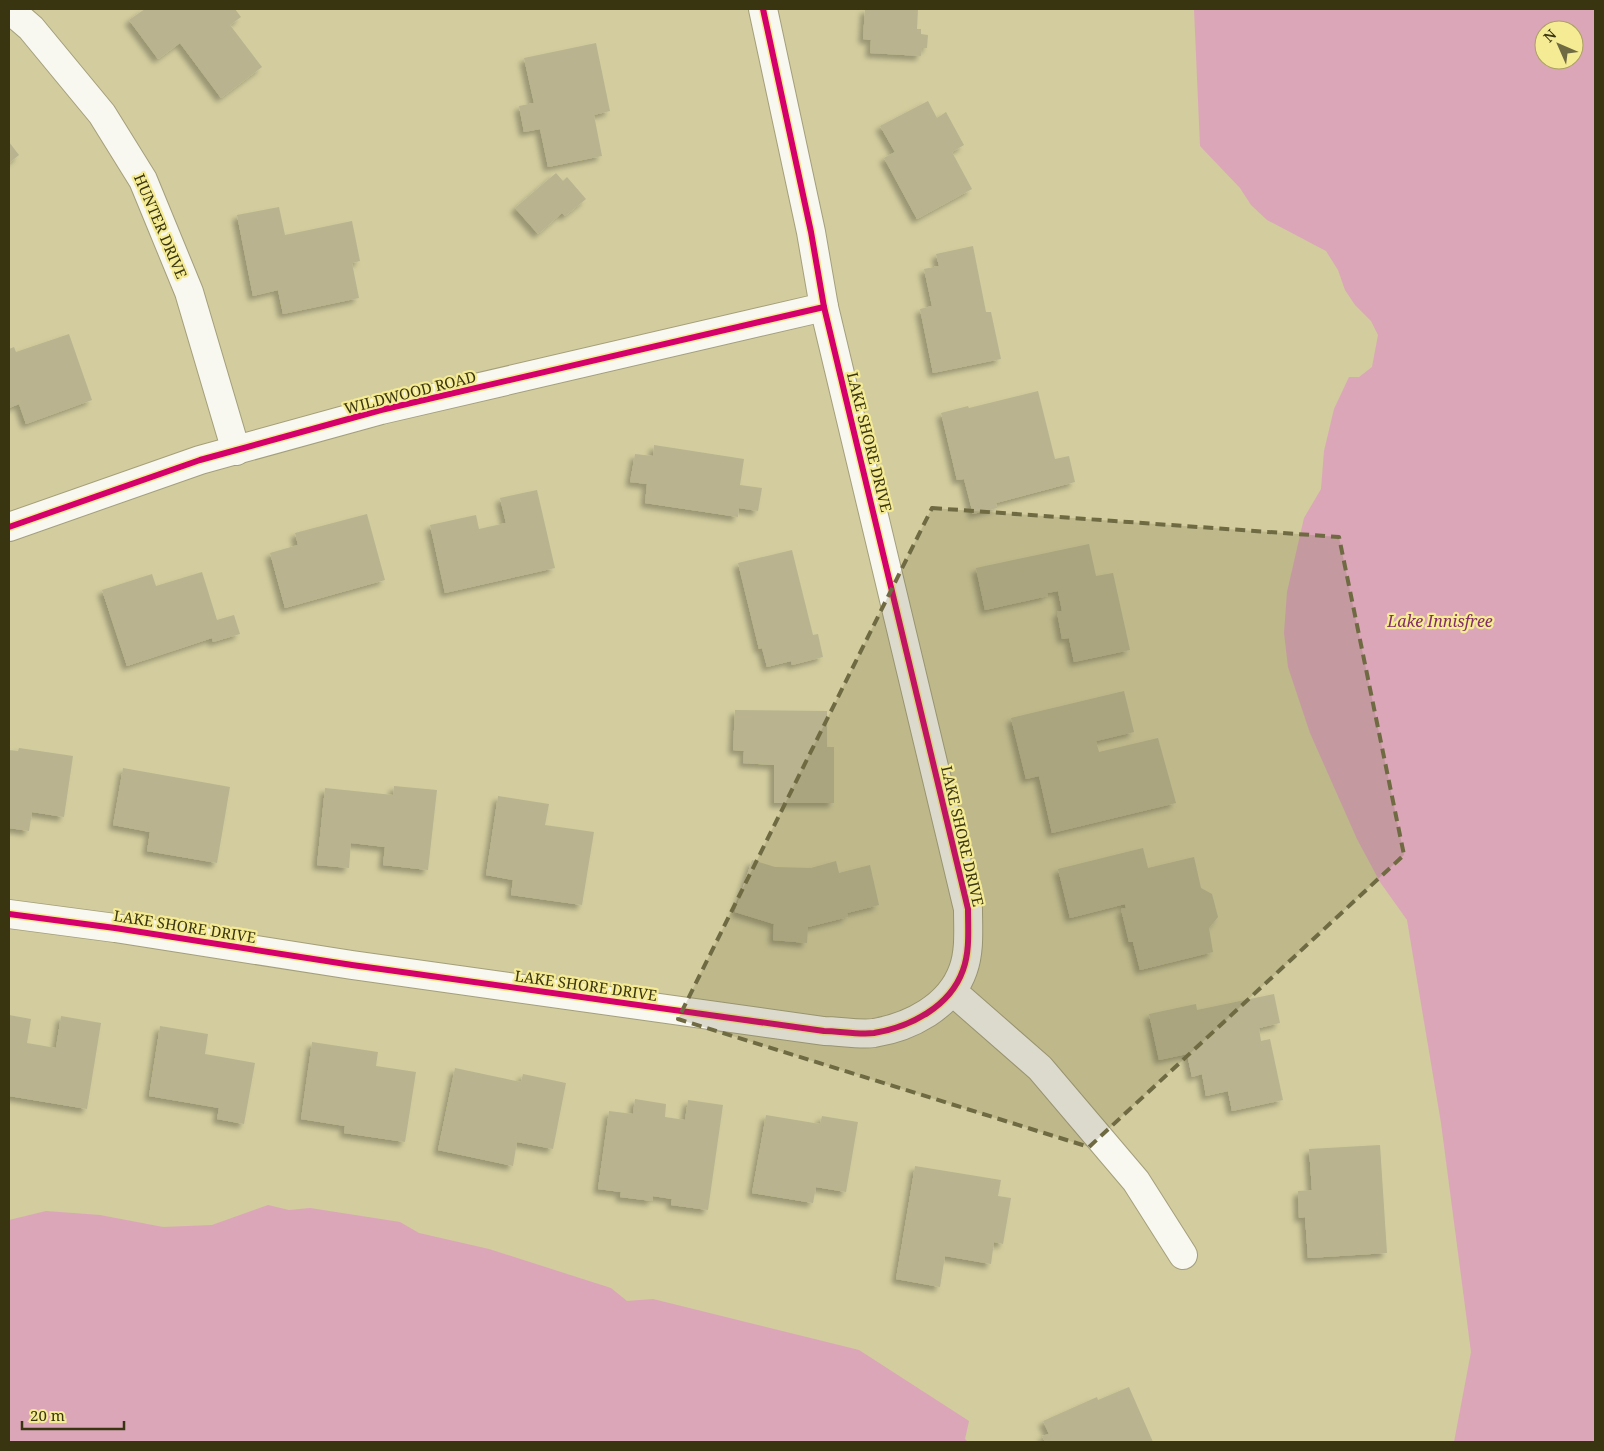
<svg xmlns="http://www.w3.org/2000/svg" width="1604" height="1451" viewBox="0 0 1604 1451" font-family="'Noto Serif',serif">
	<defs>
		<filter id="shadow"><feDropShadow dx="-4.5" dy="4.5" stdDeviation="2.5" flood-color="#0004"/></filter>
	</defs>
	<rect width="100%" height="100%" fill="#d2cc9e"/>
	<g fill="#dba6b8" fill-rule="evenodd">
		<path d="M 1194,9 L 1595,9 L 1595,1442 L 1454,1442 L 1471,1352 L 1441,1123 L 1407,920 L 1380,882 L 1357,839 L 1310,733 L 1288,667 L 1284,633 L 1287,592 L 1304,518 L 1321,489 L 1324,451 L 1334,409 L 1349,377 L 1359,377 L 1372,367 L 1378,335 L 1371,321 L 1355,305 L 1345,290 L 1338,270 L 1326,251 L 1267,220 L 1251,205 L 1240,188 L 1200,146 ZM 1544,30 L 1574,30 L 1574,60 L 1544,60 Z"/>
		<path d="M 268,1205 L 289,1210 L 310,1208 L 400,1222 L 419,1233 L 489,1249 L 611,1288 L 627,1301 L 653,1299 L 859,1350 L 969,1421 L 965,1439 L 968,1442 L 9,1442 L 9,1220 L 46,1211 L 100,1215 L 163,1227 L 212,1225 Z"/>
	</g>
	<g fill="#b9b48f" filter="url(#shadow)">
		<path d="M 145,9 L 235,9 L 241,17 L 230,25 L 262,67 L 221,98 L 180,43 L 158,59 L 129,20 Z"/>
		<path d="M 865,9 L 918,9 L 917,29 L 921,29 L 921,34 L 928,35 L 927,48 L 922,48 L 921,56 L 870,53 L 871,40 L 863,39 Z"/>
		<path d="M 596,43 L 610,111 L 594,115 L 602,156 L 548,167 L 540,129 L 524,132 L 519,106 L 534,103 L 524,58 Z"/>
		<path d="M 928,101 L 937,118 L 946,112 L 964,145 L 952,152 L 972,189 L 917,219 L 884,158 L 895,152 L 880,126 Z"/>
		<path d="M 9,142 L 19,155 L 9,163 Z"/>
		<path d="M 556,173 L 563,181 L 567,177 L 586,199 L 565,216 L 562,213 L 538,234 L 515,208 Z"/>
		<path d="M 279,207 L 285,235 L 352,221 L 360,261 L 352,263 L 359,298 L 283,314 L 278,290 L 253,296 L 237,215 Z"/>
		<path d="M 973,246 L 986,312 L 991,312 L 1001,359 L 933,373 L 920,309 L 932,306 L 924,269 L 939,266 L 936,254 Z"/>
		<path d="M 69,334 L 92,400 L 26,424 L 19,404 L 9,408 L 9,349 L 14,347 L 16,352 Z"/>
		<path d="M 1038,391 L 1055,459 L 1069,456 L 1075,482 L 996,503 L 997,508 L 973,514 L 964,479 L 957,480 L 941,413 L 968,406 L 969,408 Z"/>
		<path d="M 654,445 L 744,459 L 740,485 L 762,488 L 758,511 L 739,508 L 738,517 L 645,503 L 647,484 L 630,482 L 635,454 L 653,456 Z"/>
		<path d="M 537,490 L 555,568 L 445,593 L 430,525 L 476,515 L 479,529 L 506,523 L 500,498 Z"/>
		<path d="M 367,514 L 385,580 L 285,608 L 270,553 L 298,545 L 295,533 Z"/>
		<path d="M 1089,544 L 1096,576 L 1113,573 L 1130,650 L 1074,662 L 1069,638 L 1062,639 L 1057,612 L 1062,611 L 1058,591 L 1047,593 L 1048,596 L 985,610 L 976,568 Z"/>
		<path d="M 792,550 L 813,635 L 818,634 L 823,657 L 792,665 L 791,661 L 767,667 L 762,648 L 759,649 L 738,563 Z"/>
		<path d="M 202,572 L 217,620 L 234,615 L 240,634 L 213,642 L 212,638 L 127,666 L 102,590 L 152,574 L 156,586 Z"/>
		<path d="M 1124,691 L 1134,732 L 1096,741 L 1099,752 L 1158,738 L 1176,803 L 1052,833 L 1039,776 L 1026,779 L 1011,718 Z"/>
		<path d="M 735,710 L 827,711 L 827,747 L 834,747 L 834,803 L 774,803 L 774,765 L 743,763 L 744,751 L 733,750 Z"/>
		<path d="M 19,748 L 73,756 L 64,817 L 32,812 L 29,831 L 9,828 L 9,750 L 18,751 Z"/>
		<path d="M 123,768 L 230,787 L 217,863 L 147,851 L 150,832 L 113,825 Z"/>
		<path d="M 394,786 L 437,790 L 428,870 L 383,865 L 385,847 L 351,843 L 349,868 L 317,865 L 325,788 L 393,795 Z"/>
		<path d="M 498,796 L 549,804 L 545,825 L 594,832 L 582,905 L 511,895 L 513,880 L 486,875 Z"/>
		<path d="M 1143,848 L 1148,868 L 1194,857 L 1201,888 L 1212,894 L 1218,917 L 1209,928 L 1213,952 L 1140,970 L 1133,942 L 1129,942 L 1121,909 L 1126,908 L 1125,904 L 1070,918 L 1058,869 Z"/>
		<path d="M 752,860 L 775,867 L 811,868 L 836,861 L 839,873 L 870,865 L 879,905 L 847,913 L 848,917 L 808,927 L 807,943 L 773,940 L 774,924 L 735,912 Z"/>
		<path d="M 1274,994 L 1280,1023 L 1259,1028 L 1261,1041 L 1270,1039 L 1283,1100 L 1232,1111 L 1228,1091 L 1206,1096 L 1202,1074 L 1192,1077 L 1187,1054 L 1159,1060 L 1149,1014 L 1196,1004 L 1197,1010 Z"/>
		<path d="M 9,1015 L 31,1019 L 27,1043 L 56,1048 L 61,1016 L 101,1023 L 87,1109 L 9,1096 Z"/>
		<path d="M 160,1026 L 208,1034 L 205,1054 L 255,1063 L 244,1124 L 217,1119 L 219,1108 L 149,1096 Z"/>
		<path d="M 312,1042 L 378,1052 L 376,1066 L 416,1072 L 405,1142 L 344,1133 L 345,1126 L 301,1119 Z"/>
		<path d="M 455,1068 L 521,1082 L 523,1074 L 566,1083 L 553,1149 L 517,1142 L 513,1166 L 438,1150 Z"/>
		<path d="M 635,1099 L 666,1104 L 665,1117 L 685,1120 L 688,1100 L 723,1105 L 708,1210 L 671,1205 L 672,1199 L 653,1196 L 652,1201 L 620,1197 L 621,1192 L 598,1189 L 609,1111 L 633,1114 Z"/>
		<path d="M 766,1115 L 820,1124 L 822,1116 L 858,1122 L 846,1192 L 816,1187 L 813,1203 L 752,1193 Z"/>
		<path d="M 1380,1145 L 1387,1253 L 1308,1258 L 1305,1217 L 1299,1218 L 1298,1191 L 1312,1190 L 1309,1149 Z"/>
		<path d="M 915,1166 L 1001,1180 L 998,1196 L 1011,1198 L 1003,1244 L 994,1242 L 991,1264 L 945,1256 L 940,1287 L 896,1279 Z"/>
		<path d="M 1129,1387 L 1153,1442 L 1045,1442 L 1042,1436 L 1049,1434 L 1043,1421 L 1097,1397 L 1098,1400 Z"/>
	</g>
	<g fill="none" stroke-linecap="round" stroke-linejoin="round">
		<defs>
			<g id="minor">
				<path d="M 9,9 L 31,28 L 102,114 L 143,180 L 189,292 L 236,451"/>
				<path d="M 9,527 L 200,460 L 381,410 L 824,307"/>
				<path d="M 9,914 L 115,928 L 352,965 L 824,1031 C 839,1031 859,1035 874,1033 C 910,1027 950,1007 963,970 C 970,951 968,929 968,909 L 824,307 L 811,232 L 763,9"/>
				<path d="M 952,991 L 1040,1068 L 1136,1181 L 1183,1255"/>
			</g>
		</defs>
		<use href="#minor" stroke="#a49f7a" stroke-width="30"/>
		<use href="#minor" stroke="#f8f7f0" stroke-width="28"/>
		<defs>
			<g id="cycleway">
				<path d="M 9,527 L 200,460 L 381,410 L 824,307"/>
				<path d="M 9,914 L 115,928 L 352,965 L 824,1031 C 839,1031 859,1035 874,1033 C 910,1027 950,1007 963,970 C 970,951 968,929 968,909 L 824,307 L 811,232 L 763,9"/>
			</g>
		</defs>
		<use href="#cycleway" stroke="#f5eb95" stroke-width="9"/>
		<use href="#cycleway" stroke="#d6006c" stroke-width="6"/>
	</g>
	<path fill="#6f6a42" fill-opacity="0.2" stroke="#6f6a42" stroke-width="4" stroke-dasharray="10 6" stroke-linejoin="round" d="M 932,508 L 1339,537 L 1404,855 L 1089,1147 L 678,1019 Z"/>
	<g text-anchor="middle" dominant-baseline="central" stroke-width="4.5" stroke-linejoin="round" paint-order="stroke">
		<g font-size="15" fill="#393511" stroke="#f5eb95">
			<text transform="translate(161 226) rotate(67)">HUNTER DRIVE</text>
			<text transform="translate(410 392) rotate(-14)">WILDWOOD ROAD</text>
			<text transform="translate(870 442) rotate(76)">LAKE SHORE DRIVE</text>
			<text transform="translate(963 836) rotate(77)">LAKE SHORE DRIVE</text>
			<text transform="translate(185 926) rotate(9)">LAKE SHORE DRIVE</text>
			<text transform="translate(586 985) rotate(8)">LAKE SHORE DRIVE</text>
		</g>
		<g font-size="16" font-style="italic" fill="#832d68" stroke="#f5eb95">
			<text x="1440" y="621">Lake Innisfree</text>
		</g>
	</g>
	<rect width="1604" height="1451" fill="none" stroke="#393511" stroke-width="20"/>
	<g transform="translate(1559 45) rotate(315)"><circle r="24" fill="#f5eb95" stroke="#aaa260"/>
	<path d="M0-4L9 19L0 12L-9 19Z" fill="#6f6a42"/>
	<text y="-8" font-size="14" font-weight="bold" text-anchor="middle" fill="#393511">N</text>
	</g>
	<path d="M22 1421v8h102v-8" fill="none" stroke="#393511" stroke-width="2.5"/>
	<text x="30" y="1421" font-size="15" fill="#393511" stroke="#f5eb95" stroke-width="4" paint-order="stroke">20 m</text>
</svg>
